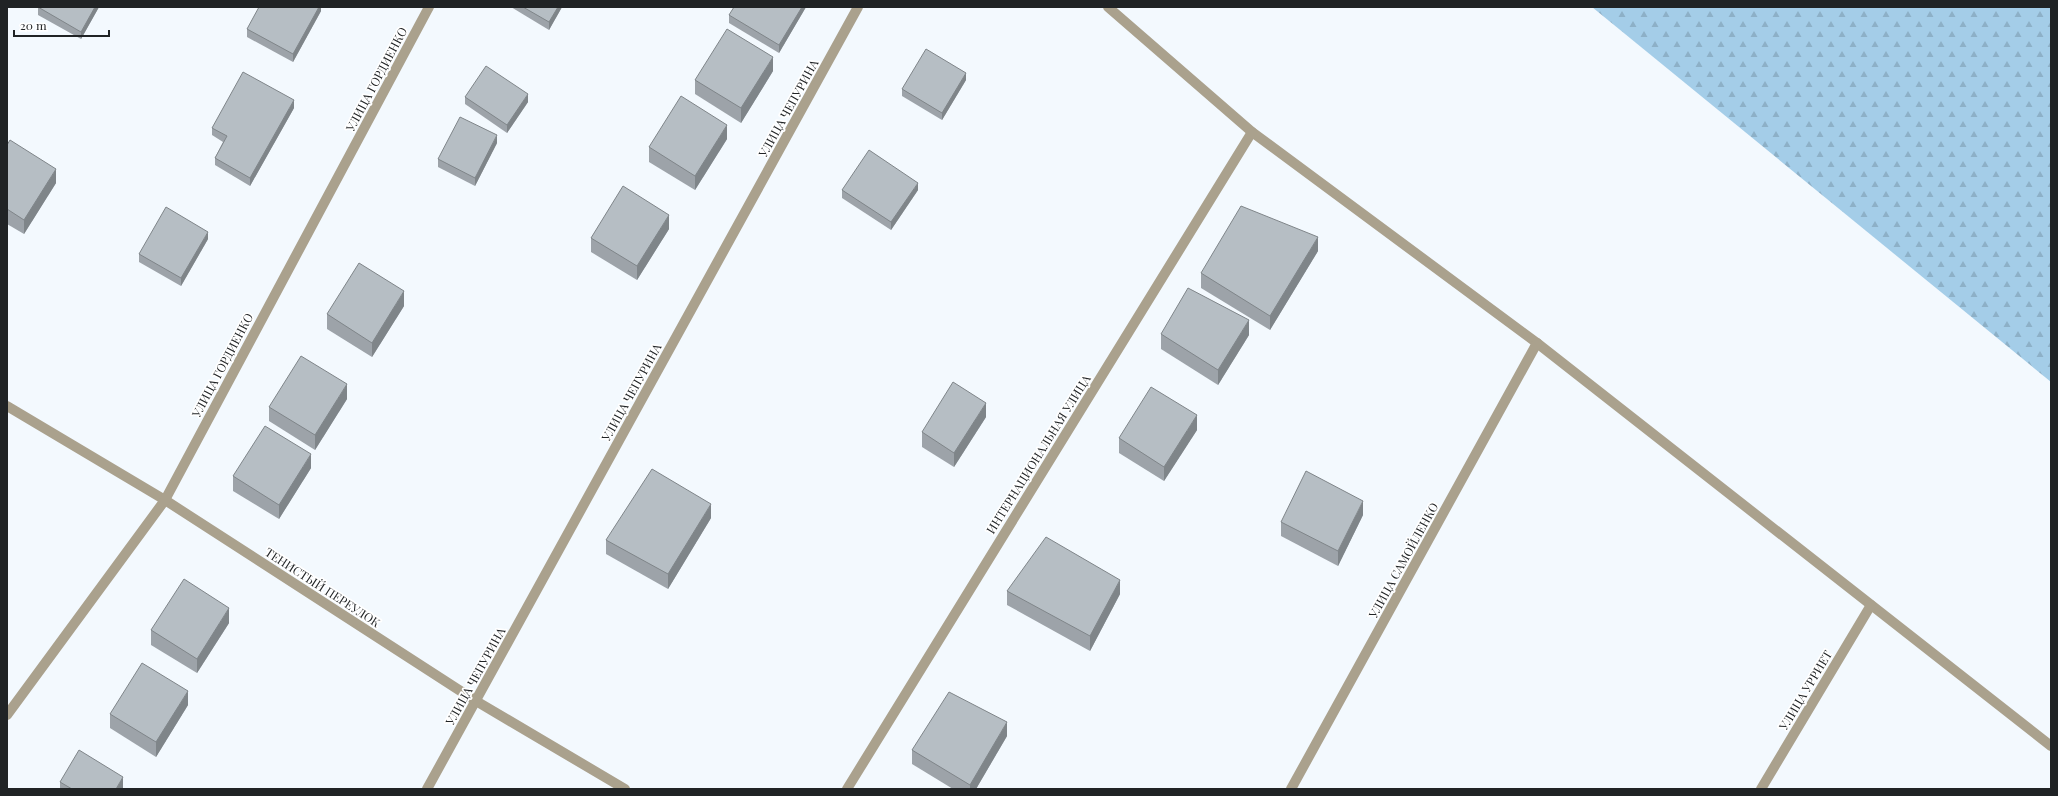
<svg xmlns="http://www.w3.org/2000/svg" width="2058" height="796" viewBox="0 0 2058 796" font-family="'Playfair Display',serif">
	<defs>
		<pattern id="forest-firs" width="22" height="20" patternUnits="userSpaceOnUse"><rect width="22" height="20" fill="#a4cde8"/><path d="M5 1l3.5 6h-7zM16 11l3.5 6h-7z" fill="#8db0c7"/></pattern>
	</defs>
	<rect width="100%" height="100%" fill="#f3f9fe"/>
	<path fill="url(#forest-firs)" d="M 1592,7 L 2051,7 L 2051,382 Z"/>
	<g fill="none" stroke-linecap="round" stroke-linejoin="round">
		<g stroke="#aaa18d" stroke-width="10">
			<path d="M 1108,7 L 1252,132 L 1537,343 L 2051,746"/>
			<path d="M 7,406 L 165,500 L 476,701 L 625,789"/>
			<path d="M 7,715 L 165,500 L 429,7"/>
			<path d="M 427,789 L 858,7"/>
			<path d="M 847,789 L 1252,132"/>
			<path d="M 1291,789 L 1537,343"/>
			<path d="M 1761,789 L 1871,605"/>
		</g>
	</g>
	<g fill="#9da3a9">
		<path d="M 38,7 L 99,7 L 81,39 L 38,15 Z"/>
		<path d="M 321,7 L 321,11 L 293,62 L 247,37 L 247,29 Z"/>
		<path d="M 511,7 L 562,7 L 549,30 Z"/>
		<path d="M 806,7 L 779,53 L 729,23 L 729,15 Z"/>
		<path d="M 773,71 L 741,123 L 695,94 L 695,80 Z"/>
		<path d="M 966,80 L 942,120 L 902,96 L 902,89 Z"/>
		<path d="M 465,97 L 528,102 L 507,133 L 465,104 Z"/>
		<path d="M 294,108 L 250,186 L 215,165 L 215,158 L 223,142 L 212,135 L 212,128 Z"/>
		<path d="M 727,139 L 695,190 L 649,162 L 649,147 Z"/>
		<path d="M 497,143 L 475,186 L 438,167 L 438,159 Z"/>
		<path d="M 7,145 L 56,183 L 24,234 L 7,224 Z"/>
		<path d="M 842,190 L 918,190 L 891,230 L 842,198 Z"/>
		<path d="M 669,229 L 637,280 L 591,252 L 591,238 Z"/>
		<path d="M 208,239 L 181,286 L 139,262 L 139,254 Z"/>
		<path d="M 1318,251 L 1270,330 L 1201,288 L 1201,273 Z"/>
		<path d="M 404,306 L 372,357 L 327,329 L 327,314 Z"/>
		<path d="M 1161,334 L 1249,335 L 1218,385 L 1161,349 Z"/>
		<path d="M 347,399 L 315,450 L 269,421 L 269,407 Z"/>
		<path d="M 986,417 L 954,467 L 922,447 L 922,432 Z"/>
		<path d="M 1197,430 L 1164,481 L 1119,453 L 1119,438 Z"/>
		<path d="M 311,468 L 279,519 L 233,491 L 233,476 Z"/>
		<path d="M 1363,515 L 1338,566 L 1281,536 L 1281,522 Z"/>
		<path d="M 711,518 L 668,589 L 606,554 L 606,540 Z"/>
		<path d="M 1007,591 L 1120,594 L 1090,651 L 1007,605 Z"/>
		<path d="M 229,623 L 197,673 L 151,645 L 151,630 Z"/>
		<path d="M 188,705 L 156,757 L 110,728 L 110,714 Z"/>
		<path d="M 1007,736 L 976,789 L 953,789 L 912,764 L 912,750 Z"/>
		<path d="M 60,782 L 123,789 L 60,789 Z"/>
	</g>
	<g fill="#7f8589">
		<path d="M 95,7 L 99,7 L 81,39 L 81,32 Z"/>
		<path d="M 319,7 L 321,7 L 321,11 L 293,62 L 293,54 Z"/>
		<path d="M 558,7 L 562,7 L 549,30 L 549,22 Z"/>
		<path d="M 802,7 L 806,7 L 779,53 L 779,45 Z"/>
		<path d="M 773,57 L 773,71 L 741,123 L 741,108 Z"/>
		<path d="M 966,73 L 966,80 L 942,120 L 942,113 Z"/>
		<path d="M 528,94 L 528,102 L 507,133 L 507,125 Z"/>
		<path d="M 294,100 L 294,108 L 250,186 L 250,178 Z"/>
		<path d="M 727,125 L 727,139 L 695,190 L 695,176 Z"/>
		<path d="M 497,135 L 497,143 L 475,186 L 475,178 Z"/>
		<path d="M 56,169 L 56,183 L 24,234 L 24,220 Z"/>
		<path d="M 918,183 L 918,190 L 891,230 L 891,222 Z"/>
		<path d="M 669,215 L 669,229 L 637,280 L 637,266 Z"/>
		<path d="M 208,232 L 208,239 L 181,286 L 181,278 Z"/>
		<path d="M 1318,237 L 1318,251 L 1270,330 L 1270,316 Z"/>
		<path d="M 404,291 L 404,306 L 372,357 L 372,343 Z"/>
		<path d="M 1249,320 L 1249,335 L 1218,385 L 1218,370 Z"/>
		<path d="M 347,384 L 347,399 L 315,450 L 315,435 Z"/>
		<path d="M 986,403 L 986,417 L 954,467 L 954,453 Z"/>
		<path d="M 1197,415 L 1197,430 L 1164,481 L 1164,467 Z"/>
		<path d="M 311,454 L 311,468 L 279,519 L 279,505 Z"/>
		<path d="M 1363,501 L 1363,515 L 1338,566 L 1338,551 Z"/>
		<path d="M 711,504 L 711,518 L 668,589 L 668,574 Z"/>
		<path d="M 1120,580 L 1120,594 L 1090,651 L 1090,636 Z"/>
		<path d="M 229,608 L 229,623 L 197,673 L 197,659 Z"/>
		<path d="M 188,691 L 188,705 L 156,757 L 156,742 Z"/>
		<path d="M 1007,722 L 1007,736 L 976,789 L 970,789 L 970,785 Z"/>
		<path d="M 123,777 L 123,789 L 116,789 Z"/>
	</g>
	<g fill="#b6bec4" stroke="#7f8589">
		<path d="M 38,7 L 95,7 L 81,32 Z"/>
		<path d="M 259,7 L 319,7 L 293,54 L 247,29 Z"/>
		<path d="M 523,7 L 558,7 L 549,22 Z"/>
		<path d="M 734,7 L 802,7 L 779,45 L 729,15 Z"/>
		<path d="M 727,29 L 773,57 L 741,108 L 695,80 Z"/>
		<path d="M 926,49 L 966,73 L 942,113 L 902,89 Z"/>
		<path d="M 486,66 L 528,94 L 507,125 L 465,97 Z"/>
		<path d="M 243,72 L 294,100 L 250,178 L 215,158 L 227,136 L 212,128 Z"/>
		<path d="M 681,96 L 727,125 L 695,176 L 649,147 Z"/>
		<path d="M 460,117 L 497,135 L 475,178 L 438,159 Z"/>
		<path d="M 10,140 L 56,169 L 24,220 L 7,209 L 7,145 Z"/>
		<path d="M 869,150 L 918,183 L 891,222 L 842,190 Z"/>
		<path d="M 623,186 L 669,215 L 637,266 L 591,238 Z"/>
		<path d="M 1241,206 L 1318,237 L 1270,316 L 1201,273 Z"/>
		<path d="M 166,207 L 208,232 L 181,278 L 139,254 Z"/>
		<path d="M 359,263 L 404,291 L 372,343 L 327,314 Z"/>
		<path d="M 1188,288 L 1249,320 L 1218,370 L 1161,334 Z"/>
		<path d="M 301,356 L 347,384 L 315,435 L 269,407 Z"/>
		<path d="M 953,382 L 986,403 L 954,453 L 922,432 Z"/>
		<path d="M 1151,387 L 1197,415 L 1164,467 L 1119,438 Z"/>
		<path d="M 265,426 L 311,454 L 279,505 L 233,476 Z"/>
		<path d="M 652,469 L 711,504 L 668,574 L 606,540 Z"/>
		<path d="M 1306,471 L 1363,501 L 1338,551 L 1281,522 Z"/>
		<path d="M 1046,537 L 1120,580 L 1090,636 L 1007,591 Z"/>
		<path d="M 184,579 L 229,608 L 197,659 L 151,630 Z"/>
		<path d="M 142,663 L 188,691 L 156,742 L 110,714 Z"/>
		<path d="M 949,692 L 1007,722 L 970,785 L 912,750 Z"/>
		<path d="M 79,750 L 123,777 L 116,789 L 72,789 L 60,782 Z"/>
	</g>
	<g text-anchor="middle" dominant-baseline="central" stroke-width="3.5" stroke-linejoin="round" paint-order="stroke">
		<g font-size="12" fill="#202325" stroke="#fff">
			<text transform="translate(376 79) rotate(-62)">УЛИЦА ГОРДИЕНКО</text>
			<text transform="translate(788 108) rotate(-61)">УЛИЦА ЧЕПУРИНА</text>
			<text transform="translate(222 365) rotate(-62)">УЛИЦА ГОРДИЕНКО</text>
			<text transform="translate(631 392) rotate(-61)">УЛИЦА ЧЕПУРИНА</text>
			<text transform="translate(1038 454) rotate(-58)">ИНТЕРНАЦИОНАЛЬНАЯ УЛИЦА</text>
			<text transform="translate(1403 560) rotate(-61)">УЛИЦА САМОЙЛЕНКО</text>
			<text transform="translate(323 587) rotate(33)">ТЕНИСТЫЙ ПЕРЕУЛОК</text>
			<text transform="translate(475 676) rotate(-61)">УЛИЦА ЧЕПУРИНА</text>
			<text transform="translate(1805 690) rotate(-59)">УЛИЦА УРРИЕТ</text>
		</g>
	</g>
	<rect width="2058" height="796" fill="none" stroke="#202325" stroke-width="16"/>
	<path d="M14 30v6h95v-6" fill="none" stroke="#202325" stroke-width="2"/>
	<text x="20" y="30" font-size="12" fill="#202325" stroke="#ffffff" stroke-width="3" paint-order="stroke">20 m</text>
</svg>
